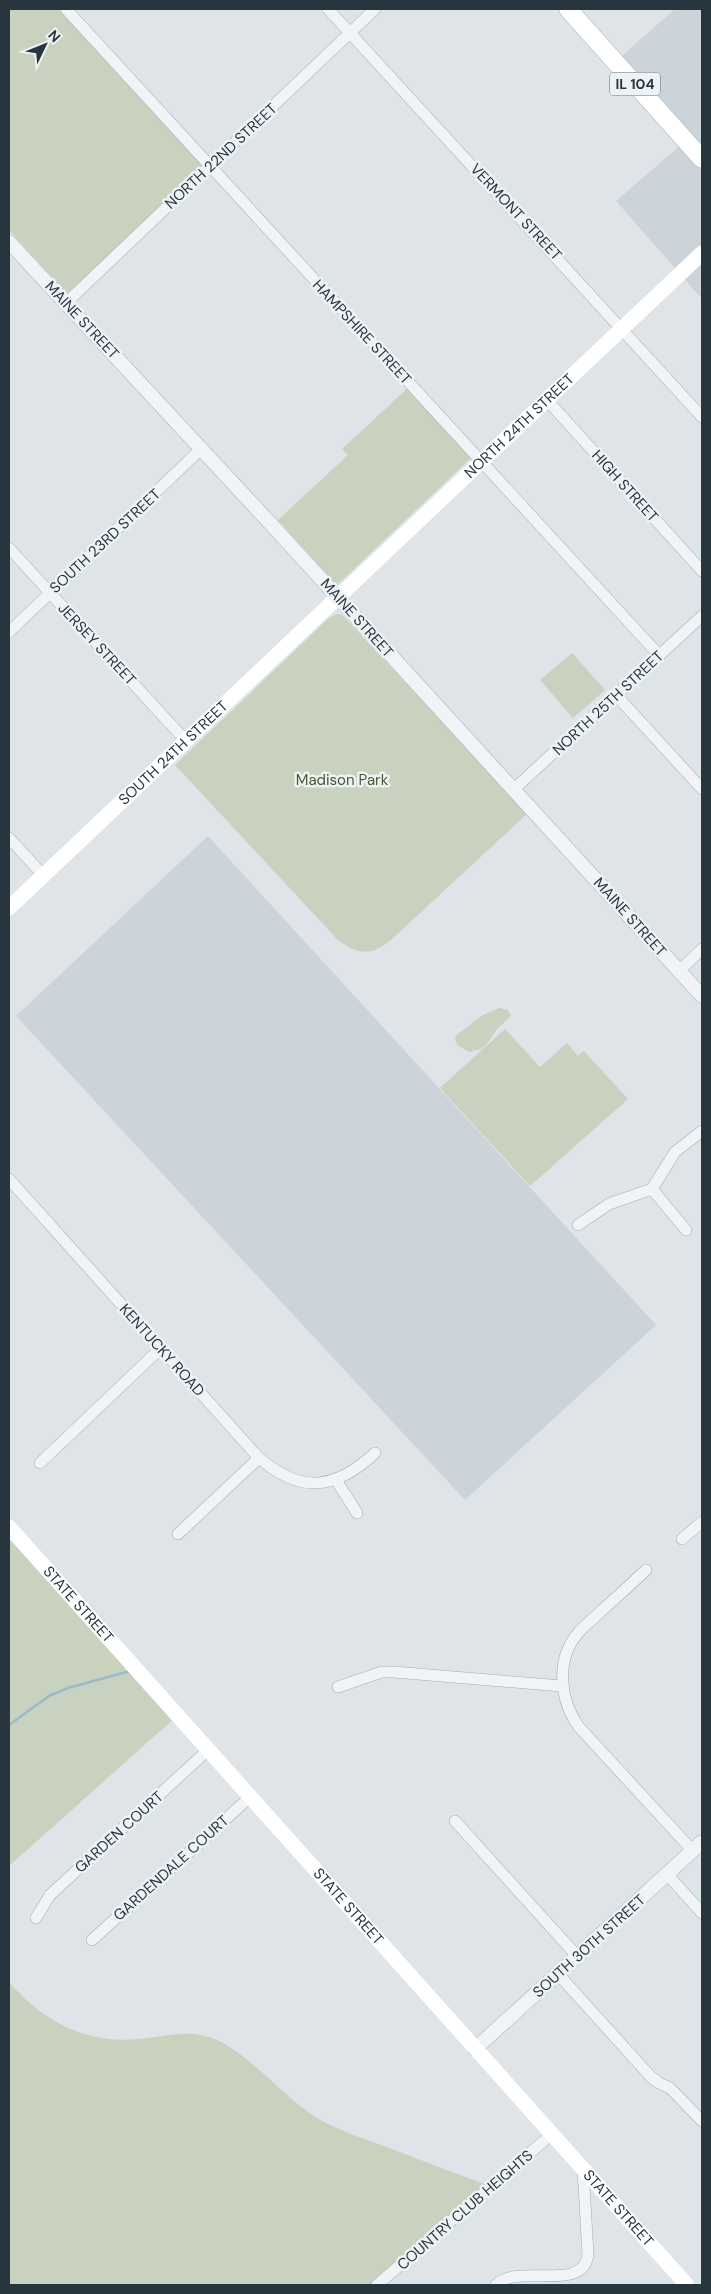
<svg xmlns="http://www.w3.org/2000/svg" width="711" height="2294" viewBox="0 0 711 2294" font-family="'DM Sans',sans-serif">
	<rect width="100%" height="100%" fill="#dee4e8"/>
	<g fill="#ccd4da">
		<path d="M 675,9 L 702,9 L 702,299 L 616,201 L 682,144 L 615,62 Z"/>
		<path d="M 208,836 L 656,1325 L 465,1500 L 16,1016 Z"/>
	</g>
	<g fill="#c8d2bf">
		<path d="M 9,9 L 59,9 L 203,166 L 68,294 L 9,230 Z"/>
		<path d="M 409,387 L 473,456 L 337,585 L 278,520 L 348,455 L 342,449 Z"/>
		<path d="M 337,614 L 342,615 L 349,622 L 527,814 L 393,938 C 373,956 360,956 338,940 L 175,765 L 329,618 Z"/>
		<path d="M 572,653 L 605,690 L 573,718 L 540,680 Z"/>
		<path d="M 499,1008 L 508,1010 L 511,1016 L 497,1029 L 487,1044 L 481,1049 L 469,1052 L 457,1045 L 455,1038 L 458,1034 L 483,1015 Z"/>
		<path d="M 505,1029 L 540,1067 L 567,1043 L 578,1056 L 584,1051 L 628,1099 L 530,1186 L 440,1088 Z"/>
		<path d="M 9,1527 L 177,1716 L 9,1866 Z"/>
		<path d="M 9,1982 C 42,2021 86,2044 137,2039 C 159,2038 184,2030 205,2036 C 243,2045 279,2094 314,2116 C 336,2130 362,2138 387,2147 C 422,2161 458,2174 493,2187 L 377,2285 L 9,2285 Z"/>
	</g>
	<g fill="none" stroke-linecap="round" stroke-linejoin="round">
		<path stroke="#98bbc9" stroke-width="2.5" d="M 9,1725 L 49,1696 L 68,1688 L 130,1671"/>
		<defs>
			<g id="minor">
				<path d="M 66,9 L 659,655"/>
				<path d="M 328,9 L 702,417"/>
				<path d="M 66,303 L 375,9"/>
				<path d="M 547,400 L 702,571"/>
				<path d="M 9,548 L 186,741"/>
				<path d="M 9,632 L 201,449"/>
				<path d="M 616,695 L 702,789"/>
				<path d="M 513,790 L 702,616"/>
				<path d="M 9,838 L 43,875"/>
				<path d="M 679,971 L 702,949"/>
				<path d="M 9,1179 L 259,1458 C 301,1494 335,1490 375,1453"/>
				<path d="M 652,1189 L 686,1230"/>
				<path d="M 578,1225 L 609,1204 L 652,1189 L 675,1152 L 702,1131"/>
				<path d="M 40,1463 L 161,1348"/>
				<path d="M 336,1480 L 357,1513"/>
				<path d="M 178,1534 L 259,1458"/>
				<path d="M 682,1539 L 702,1522"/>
				<path d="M 646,1570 C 631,1584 616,1598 600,1612 C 593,1619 584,1626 578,1633 C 555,1660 560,1701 579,1727 L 693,1851"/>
				<path d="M 338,1687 L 382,1672 L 394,1672 L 562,1686"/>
				<path d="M 455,1821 L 577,1956"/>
				<path d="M 667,1874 L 702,1913"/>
				<path d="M 36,1918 L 50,1895 L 208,1750"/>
				<path d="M 92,1940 L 250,1797"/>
				<path d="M 558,1974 L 651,2077 L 659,2083 L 670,2088 L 702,2121"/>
				<path d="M 377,2285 L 552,2134"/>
				<path d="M 496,2285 C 519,2262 584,2294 588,2254 L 583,2169"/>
			</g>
			<g id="tertiary">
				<path d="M 9,242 L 270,523 L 702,996"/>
				<path d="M 475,2049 L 702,1842"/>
			</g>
			<path id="primary" d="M 568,9 L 702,159"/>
		</defs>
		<use href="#minor" stroke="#a3acb2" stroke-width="12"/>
		<use href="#tertiary" stroke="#a3acb2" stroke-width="15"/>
		<use href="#primary" stroke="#9dabb4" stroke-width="19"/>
		<use href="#minor" stroke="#f1f4f6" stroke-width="11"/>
		<use href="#tertiary" stroke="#f1f4f6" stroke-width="14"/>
		<g stroke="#fff" stroke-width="15">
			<path id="s1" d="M 9,908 L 702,253"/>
			<path id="s2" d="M 9,1527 L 687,2285"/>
		</g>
		<use href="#primary" stroke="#fff" stroke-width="18"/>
	</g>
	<g text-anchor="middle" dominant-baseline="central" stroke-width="5" stroke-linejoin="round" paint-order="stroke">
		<rect fill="#edf3f5" stroke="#626e76" stroke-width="1" x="610" y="72.5" width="50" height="23" rx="4"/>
		<g font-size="14" font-weight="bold" fill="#27353f">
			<text x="635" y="84">IL 104</text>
		</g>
		<g font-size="15" fill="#27353f" stroke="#edf3f5">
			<text transform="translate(221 156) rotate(-43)">NORTH 22ND STREET</text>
			<text transform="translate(516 212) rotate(47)">VERMONT STREET</text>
			<text transform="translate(82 320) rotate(47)">MAINE STREET</text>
			<text transform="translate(362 332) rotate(47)">HAMPSHIRE STREET</text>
			<text stroke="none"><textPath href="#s1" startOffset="702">NORTH 24TH STREET</textPath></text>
			<text transform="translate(625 486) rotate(48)">HIGH STREET</text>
			<text transform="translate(105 541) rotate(-43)">SOUTH 23RD STREET</text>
			<text transform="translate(357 618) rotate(48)">MAINE STREET</text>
			<text transform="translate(97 644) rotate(47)">JERSEY STREET</text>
			<text transform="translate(608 703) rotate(-43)">NORTH 25TH STREET</text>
			<text stroke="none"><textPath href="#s1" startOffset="226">SOUTH 24TH STREET</textPath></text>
			<text transform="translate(630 917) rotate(48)">MAINE STREET</text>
			<text transform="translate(162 1350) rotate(48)">KENTUCKY ROAD</text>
			<text stroke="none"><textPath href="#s2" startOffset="104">STATE STREET</textPath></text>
			<text transform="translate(119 1832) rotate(-42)">GARDEN COURT</text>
			<text transform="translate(171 1868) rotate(-42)">GARDENDALE COURT</text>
			<text stroke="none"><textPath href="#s2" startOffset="509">STATE STREET</textPath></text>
			<text transform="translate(589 1946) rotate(-42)">SOUTH 30TH STREET</text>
			<text stroke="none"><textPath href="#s2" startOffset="914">STATE STREET</textPath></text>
			<text transform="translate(465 2210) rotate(-41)">COUNTRY CLUB HEIGHTS</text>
		</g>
		<g font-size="15" fill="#445b34" stroke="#edf3f5">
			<text x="342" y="780">Madison Park</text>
		</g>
	</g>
	<rect width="711" height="2294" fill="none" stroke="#27353f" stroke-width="20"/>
	<g transform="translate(45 45) rotate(47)" stroke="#edf3f5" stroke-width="4" paint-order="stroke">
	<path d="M0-4L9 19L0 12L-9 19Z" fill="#27353f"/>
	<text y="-8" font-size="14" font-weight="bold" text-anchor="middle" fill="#27353f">N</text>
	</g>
</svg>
